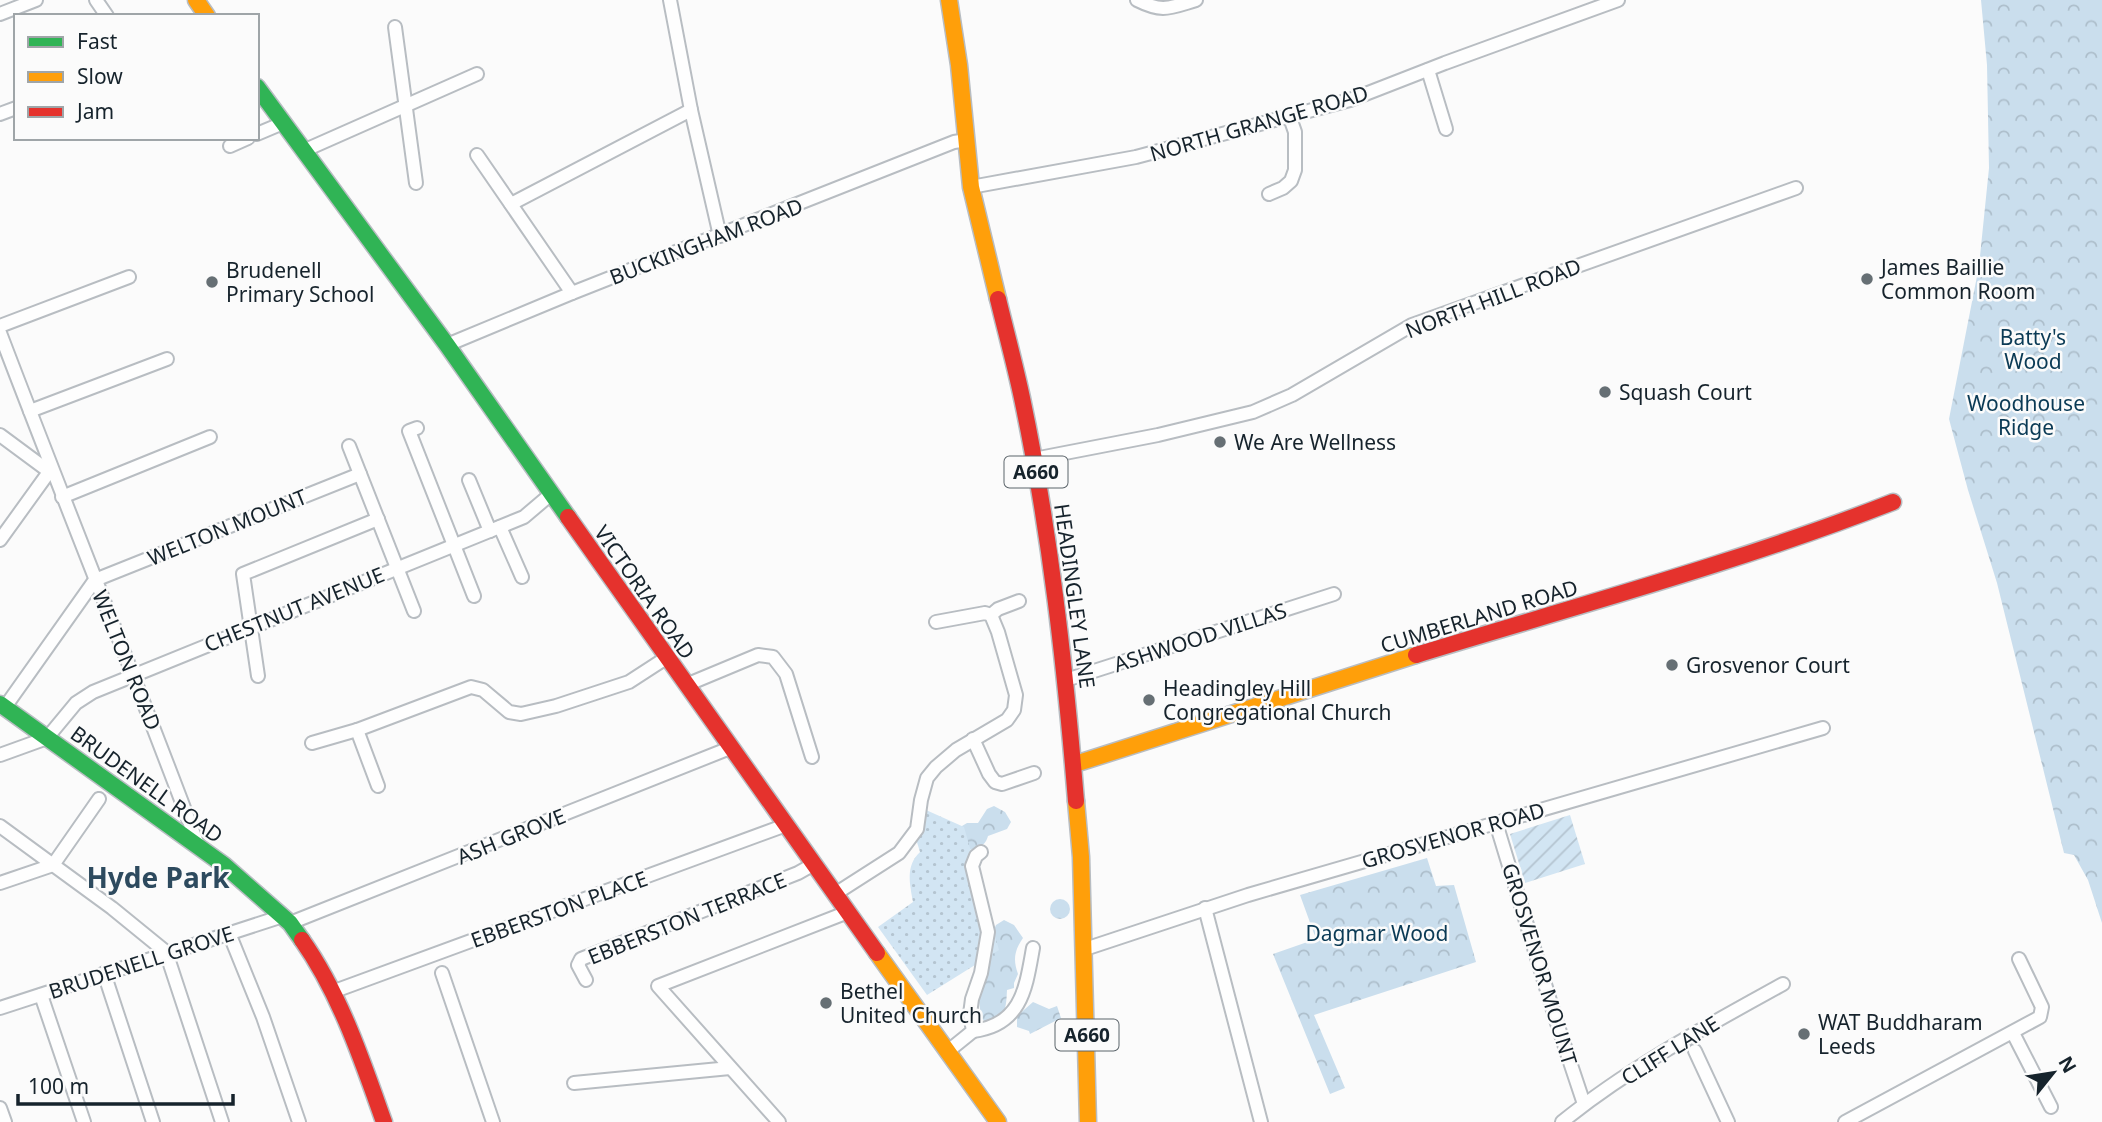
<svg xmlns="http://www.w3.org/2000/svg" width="2102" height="1122" viewBox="0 0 2102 1122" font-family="'Noto Sans',sans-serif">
	<defs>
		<pattern id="forest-crowns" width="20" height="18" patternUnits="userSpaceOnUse" patternTransform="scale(1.75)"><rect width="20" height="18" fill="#cadeed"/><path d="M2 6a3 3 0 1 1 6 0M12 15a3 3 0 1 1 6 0" fill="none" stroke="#adbecb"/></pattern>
		<pattern id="park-dots" width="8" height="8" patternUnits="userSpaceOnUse" patternTransform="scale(1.75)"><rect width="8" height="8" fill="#d2e5f3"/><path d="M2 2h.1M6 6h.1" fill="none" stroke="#b4c4d0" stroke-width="1.8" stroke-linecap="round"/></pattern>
		<pattern id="garden-furrows" width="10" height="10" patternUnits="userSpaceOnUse" patternTransform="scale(1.75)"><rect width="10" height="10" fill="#d2e5f3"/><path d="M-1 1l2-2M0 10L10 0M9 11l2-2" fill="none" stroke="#b4c4d0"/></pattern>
	</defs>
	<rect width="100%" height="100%" fill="#fbfbfb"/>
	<g fill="url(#forest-crowns)">
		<path d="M 1981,0 L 2102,0 L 2102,923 L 2088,880 L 2074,855 L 2064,853 L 1997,583 L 1968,490 L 1949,419 L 1979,266 L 1989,168 L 1987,65 Z"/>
		<path d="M 994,806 L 1005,812 L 1011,822 L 1007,829 L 988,836 C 985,848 974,849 963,851 L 957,829 L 967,823 L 978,823 L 987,809 Z"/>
		<path d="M 1427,858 L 1436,886 L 1454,885 L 1476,962 L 1314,1015 L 1345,1088 L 1330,1094 L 1273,954 L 1316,939 L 1300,895 Z"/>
		<circle cx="1060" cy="909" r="10"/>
		<path d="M 1004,920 L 1014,925 L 1023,938 C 1014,951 1013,960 1018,974 L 1014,983 L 1014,988 L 1007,990 C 1006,1010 1006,1015 987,1023 L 981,1018 L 979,1001 L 994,943 L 991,936 L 996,925 Z"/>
		<path d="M 1033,1002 L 1049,1009 L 1057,1006 L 1061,1018 L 1030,1034 L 1029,1031 L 1017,1027 L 1017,1016 Z"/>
	</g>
	<path fill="url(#park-dots)" d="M 926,810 L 964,827 L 999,950 L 927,995 L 878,927 L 913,902 C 910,884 905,866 920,852 L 916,839 Z"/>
	<path fill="url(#garden-furrows)" d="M 1570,815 L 1585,864 L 1525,883 L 1510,834 Z"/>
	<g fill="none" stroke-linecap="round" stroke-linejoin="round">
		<defs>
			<g id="street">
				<path d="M 96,0 L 107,16"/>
				<path d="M 670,0 L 691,110 L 720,236"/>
				<path d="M 1137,0 C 1163,13 1169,8 1196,0"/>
				<path d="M 0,14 L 36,0"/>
				<path d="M 395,27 L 416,183"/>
				<path d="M 1428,70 L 1446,129"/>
				<path d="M 0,114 L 16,108"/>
				<path d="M 257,134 L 283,123"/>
				<path d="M 230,146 L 248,138"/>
				<path d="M 303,151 L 477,74"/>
				<path d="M 477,155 L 572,293"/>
				<path d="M 971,187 L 1136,157 L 1350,100 L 1445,63 L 1618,0"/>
				<path d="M 1269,194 L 1283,188 L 1291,181 L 1295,170 L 1295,132 L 1289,115"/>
				<path d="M 511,204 L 691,110"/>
				<path d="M 0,326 L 129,277"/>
				<path d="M 0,333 C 65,504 134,674 198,845"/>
				<path d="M 447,345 L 572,293 L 954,142 L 967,140"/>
				<path d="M 30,411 L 167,359"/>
				<path d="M 417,428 L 409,431 L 474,596"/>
				<path d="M 0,435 L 54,475"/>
				<path d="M 349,446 L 414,611"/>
				<path d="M 1034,459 L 1158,435 L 1253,412 L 1292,395 L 1412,325 L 1796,188"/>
				<path d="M 469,480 L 490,531"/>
				<path d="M 62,497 L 210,437"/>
				<path d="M 500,527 L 522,577"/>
				<path d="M 0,540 L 49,472"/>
				<path d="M 991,615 L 998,609 L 1019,601"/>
				<path d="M 258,676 L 243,574 L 378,519"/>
				<path d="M 1066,680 L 1334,594"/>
				<path d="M 686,685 L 758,655 L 773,657 L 786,674 L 812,757"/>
				<path d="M 5,707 L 95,580 L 360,474"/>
				<path d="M 357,730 L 378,786"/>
				<path d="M 973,739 L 989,774 L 995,782 L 1002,784 L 1034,773"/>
				<path d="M 312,743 L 357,730 L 471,687 L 483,690 L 509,712 L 521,714 L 556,706 L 629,682 L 666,658"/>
				<path d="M 0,755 L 47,738 L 76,703 L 93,692 L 524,517 L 551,494"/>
				<path d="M 1496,823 L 1555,1017 L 1584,1104"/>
				<path d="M 0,826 L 112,908 L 166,952 L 222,1122"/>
				<path d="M 0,883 L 53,865 L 99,799"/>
				<path d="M 835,894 L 899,853 L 917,829 L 921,800 L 927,778 L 936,767 L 956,750 L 1007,720 L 1014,710 L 1016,695 L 998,632 L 991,615 L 985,613 L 936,622"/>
				<path d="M 1205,908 L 1261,1122"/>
				<path d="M 290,923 L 730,748"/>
				<path d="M 229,933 L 263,1017 L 299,1122"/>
				<path d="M 1085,949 L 1248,895 L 1823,728"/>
				<path d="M 104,973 L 153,1122"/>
				<path d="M 442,973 L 493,1122"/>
				<path d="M 586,980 L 578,965 L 581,959 L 798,873 L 814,864"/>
				<path d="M 332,992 L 786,825"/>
				<path d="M 41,995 L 84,1122"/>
				<path d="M 0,1008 L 283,916"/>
				<path d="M 973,1031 C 1022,1025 1026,987 1033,948"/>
				<path d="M 2013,1033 L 2051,1107"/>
				<path d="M 1695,1051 L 1728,1122"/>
				<path d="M 947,1052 L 973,1031 L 970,1014 L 972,999 L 981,973 L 988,932 L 972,866 L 976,856 L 981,852"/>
				<path d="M 574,1083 L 730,1068"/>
				<path d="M 0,1108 L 5,1122"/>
				<path d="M 779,1122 L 658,986 L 848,912"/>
				<path d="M 1562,1122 C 1630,1067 1707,1026 1783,984"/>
				<path d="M 1845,1122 L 2040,1017 L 2042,1007 L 2019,959"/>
			</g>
			<g id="fast">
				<path d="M 257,87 L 447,345 L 568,517"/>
				<path d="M 0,704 L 224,865 L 290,923 L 302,940"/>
			</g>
			<g id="slow">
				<path d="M 196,0 L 207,16"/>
				<path d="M 949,0 L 959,65 L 971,187 L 998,299"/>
				<path d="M 1075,764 L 1416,655"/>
				<path d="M 1076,801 L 1081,857 L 1088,1122"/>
				<path d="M 877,953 L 998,1122"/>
			</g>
			<g id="jam">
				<path d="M 998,299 C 1006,332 1015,365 1022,398 C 1050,531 1065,665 1076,801"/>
				<path d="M 568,517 L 877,953"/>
				<path d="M 1416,655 C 1576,606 1737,563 1893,502"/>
				<path d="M 302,940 C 340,994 362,1060 384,1122"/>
			</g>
		</defs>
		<use href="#street" stroke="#b8bdc2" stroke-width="16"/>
		<use href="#fast" stroke="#b8bdc2" stroke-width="19"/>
		<use href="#slow" stroke="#b8bdc2" stroke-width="19"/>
		<use href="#jam" stroke="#b8bdc2" stroke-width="19"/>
		<use href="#street" stroke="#fefefe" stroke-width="12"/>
		<use href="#fast" stroke="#30b455" stroke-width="16"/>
		<use href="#slow" stroke="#ff9f0a" stroke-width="16"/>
		<use href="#jam" stroke="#e5322d" stroke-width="16"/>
	</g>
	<g fill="#666f74" stroke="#fbfbfb" stroke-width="2.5">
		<circle cx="1867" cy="279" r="7"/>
		<circle cx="212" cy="282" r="7"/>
		<circle cx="1605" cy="392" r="7"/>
		<circle cx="1220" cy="442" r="7"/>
		<circle cx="1672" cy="665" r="7"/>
		<circle cx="1149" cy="700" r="7"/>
		<circle cx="826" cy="1003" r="7"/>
		<circle cx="1804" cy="1034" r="7"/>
	</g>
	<g text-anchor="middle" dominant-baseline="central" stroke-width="5" stroke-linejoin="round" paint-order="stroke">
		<g fill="#fbfbfb" stroke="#5b646a" stroke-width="2">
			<rect x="1004.5" y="456.5" width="63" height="31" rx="5"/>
			<rect x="1055.5" y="1019.5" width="63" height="31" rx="5"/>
		</g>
		<g font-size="19" font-weight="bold" fill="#16232c">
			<text x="1036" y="472">A660</text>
			<text x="1087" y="1035">A660</text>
		</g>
		<g font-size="21" fill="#16232c" stroke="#fbfbfb">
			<text transform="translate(1259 123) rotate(-16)">NORTH GRANGE ROAD</text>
			<text transform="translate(706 241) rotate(-21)">BUCKINGHAM ROAD</text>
			<text transform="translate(1493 298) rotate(-21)">NORTH HILL ROAD</text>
			<text transform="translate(227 527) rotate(-22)">WELTON MOUNT</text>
			<text transform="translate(645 592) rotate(55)">VICTORIA ROAD</text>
			<text transform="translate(1075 596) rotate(82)">HEADINGLEY LANE</text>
			<text transform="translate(294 609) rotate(-22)">CHESTNUT AVENUE</text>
			<text transform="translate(1479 616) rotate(-17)">CUMBERLAND ROAD</text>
			<text transform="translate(1200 637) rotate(-18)">ASHWOOD VILLAS</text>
			<text transform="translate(127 660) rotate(68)">WELTON ROAD</text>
			<text transform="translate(147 784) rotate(36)">BRUDENELL ROAD</text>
			<text transform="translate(1453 835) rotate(-16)">GROSVENOR ROAD</text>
			<text transform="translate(511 836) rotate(-22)">ASH GROVE</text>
			<text transform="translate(559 909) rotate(-20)">EBBERSTON PLACE</text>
			<text transform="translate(687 918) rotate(-22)">EBBERSTON TERRACE</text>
			<text transform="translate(141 962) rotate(-18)">BRUDENELL GROVE</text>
			<text transform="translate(1540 964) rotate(73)">GROSVENOR MOUNT</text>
			<text transform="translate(1670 1050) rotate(-32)">CLIFF LANE</text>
		</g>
		<g font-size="21" fill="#16232c" stroke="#fbfbfb" text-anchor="start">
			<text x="1881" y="267">James Baillie<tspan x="1881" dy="24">Common Room</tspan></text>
			<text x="226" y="270">Brudenell<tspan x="226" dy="24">Primary School</tspan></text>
			<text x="1619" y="392">Squash Court</text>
			<text x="1234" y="442">We Are Wellness</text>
			<text x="1686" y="665">Grosvenor Court</text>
			<text x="1163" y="688">Headingley Hill<tspan x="1163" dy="24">Congregational Church</tspan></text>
			<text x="840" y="991">Bethel<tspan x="840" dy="24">United Church</tspan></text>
			<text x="1818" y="1022">WAT Buddharam<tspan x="1818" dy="24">Leeds</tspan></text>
		</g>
		<g font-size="21" fill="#0a3a55" stroke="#fbfbfb">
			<text x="2033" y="337">Batty's<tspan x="2033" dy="24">Wood</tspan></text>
			<text x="2026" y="403">Woodhouse<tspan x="2026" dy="24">Ridge</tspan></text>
			<text x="1377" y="933">Dagmar Wood</text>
		</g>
		<g font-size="28" font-weight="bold" fill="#2d4a5e" stroke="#fbfbfb">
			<text x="158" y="877">Hyde Park</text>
		</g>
	</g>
	<rect x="14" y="14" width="245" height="126" fill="#fbfbfb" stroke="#9fa5a8" stroke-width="2"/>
	<rect x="28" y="37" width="35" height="10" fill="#30b455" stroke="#9fa5a8" stroke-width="2"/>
	<text x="77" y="49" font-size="21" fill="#16232c">Fast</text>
	<rect x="28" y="72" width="35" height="10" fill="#ff9f0a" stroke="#9fa5a8" stroke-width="2"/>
	<text x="77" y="84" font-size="21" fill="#16232c">Slow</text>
	<rect x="28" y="107" width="35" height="10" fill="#e5322d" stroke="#9fa5a8" stroke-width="2"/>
	<text x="77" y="119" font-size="21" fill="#16232c">Jam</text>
	<g transform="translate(2053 1073) rotate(60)" stroke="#fbfbfb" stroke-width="5" paint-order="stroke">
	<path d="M0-5L12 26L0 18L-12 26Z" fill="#16232c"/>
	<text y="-10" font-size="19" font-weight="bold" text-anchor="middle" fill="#16232c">N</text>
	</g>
	<path d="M18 1094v10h215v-10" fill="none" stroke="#16232c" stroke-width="3.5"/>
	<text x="28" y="1094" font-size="21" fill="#16232c" stroke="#fbfbfb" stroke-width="5" paint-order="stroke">100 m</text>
</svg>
